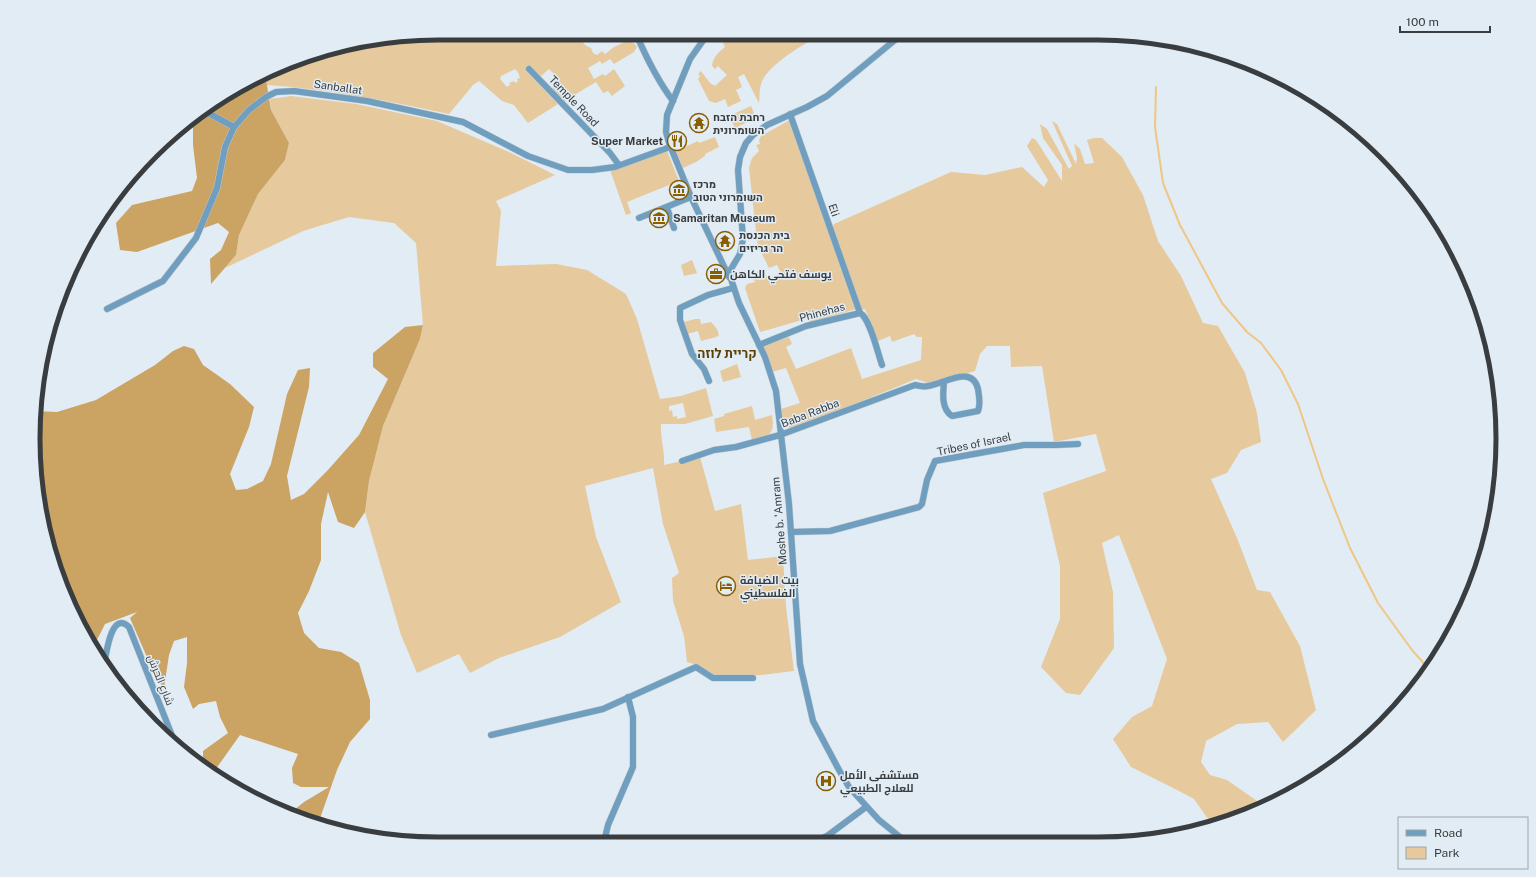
<svg xmlns="http://www.w3.org/2000/svg" width="1536" height="877" viewBox="0 0 1536 877" font-family="'Public Sans',Cairo,Heebo,sans-serif">
	<rect width="100%" height="100%" fill="#e2ecf4"/>
	<g fill="#e6c99c" fill-rule="evenodd">
		<path d="M 729,35 L 737,35 L 740,40 L 748,35 L 820,35 C 804,44 766,66 761,84 C 759,90 760,97 759,103 L 744,74 L 738,77 L 742,87 L 736,90 L 741,101 L 728,107 L 725,99 L 716,103 L 709,101 L 698,79 L 700,76 L 698,74 L 701,71 L 710,83 L 715,86 L 727,75 L 718,66 L 715,69 L 712,66 C 713,57 719,52 725,47 L 723,43 Z"/>
		<path d="M 539,36 L 578,36 L 585,45 L 591,48 L 593,53 L 597,55 L 602,51 L 605,54 L 614,47 L 627,41 L 634,43 L 637,47 L 634,52 L 614,64 L 610,59 L 602,64 L 600,61 L 588,68 L 594,79 L 603,74 L 605,76 L 614,69 L 625,86 L 612,96 L 608,91 L 603,93 L 596,82 L 564,101 L 552,88 L 560,80 L 549,69 L 541,76 L 529,67 L 526,71 L 558,104 L 528,123 L 514,105 L 502,101 L 479,81 L 473,85 L 449,114 C 389,101 328,89 267,85 L 265,73 L 308,54 L 385,37 ZM 515,69 L 518,72 L 520,78 L 517,79 L 518,81 L 515,83 L 514,81 L 509,83 L 510,85 L 507,87 L 500,79 L 501,76 Z"/>
		<path d="M 291,96 L 356,104 L 437,121 L 511,153 L 555,175 L 496,201 L 501,211 L 496,266 L 556,264 L 587,270 L 626,294 L 637,319 L 660,399 L 681,396 L 706,388 L 713,416 L 685,424 L 661,424 C 660,438 665,451 664,465 L 700,457 L 715,511 L 741,504 L 748,560 L 783,556 L 786,607 L 794,671 L 762,675 L 712,676 L 697,665 L 687,662 L 684,636 L 673,601 L 672,578 L 679,573 L 663,524 L 653,468 L 585,486 L 596,537 L 621,602 L 560,637 L 499,658 L 470,673 L 459,654 L 417,673 L 401,635 L 365,512 L 369,481 L 383,426 L 420,339 L 423,325 L 416,243 L 394,223 L 349,217 L 303,231 L 225,268 L 236,255 L 239,235 L 258,194 L 285,160 L 289,143 L 271,110 L 270,99 ZM 683,403 L 686,417 L 677,419 L 677,416 L 673,417 L 672,410 L 669,411 L 669,406 Z"/>
		<path d="M 751,106 L 756,118 L 735,128 L 729,116 Z"/>
		<path d="M 790,120 L 856,309 L 813,322 L 809,322 L 809,318 L 760,332 L 745,288 L 747,284 L 755,282 L 752,274 L 763,270 L 768,279 L 781,273 L 777,265 L 769,268 L 761,252 L 758,249 L 749,168 L 752,158 L 759,151 L 756,145 L 760,144 L 759,140 L 761,136 Z"/>
		<path d="M 1052,121 L 1057,124 L 1076,164 L 1077,158 L 1074,143 L 1080,149 L 1085,164 L 1094,163 L 1087,140 L 1094,138 L 1102,138 L 1122,157 L 1143,195 L 1158,241 L 1181,276 L 1203,323 L 1218,326 L 1245,373 L 1257,413 L 1261,442 L 1241,450 L 1227,473 L 1211,479 L 1237,538 L 1257,590 L 1270,592 L 1300,646 L 1316,710 L 1283,742 L 1268,722 L 1237,724 L 1206,741 L 1201,762 L 1210,775 L 1227,780 L 1257,801 L 1283,795 L 1228,822 L 1213,826 L 1194,799 L 1177,790 L 1131,767 L 1113,739 L 1132,717 L 1152,706 L 1167,659 L 1119,535 L 1102,543 L 1113,592 L 1114,648 L 1080,695 L 1066,693 L 1041,667 L 1060,619 L 1060,566 L 1043,493 L 1106,471 L 1096,434 L 1054,442 L 1042,366 L 1011,367 L 1010,346 L 987,346 L 980,354 L 975,371 L 931,384 L 916,379 L 833,413 L 791,428 L 787,427 L 783,422 L 781,409 L 800,403 L 786,368 L 772,372 L 763,346 L 789,337 L 792,344 L 786,347 L 796,369 L 851,348 L 862,379 L 921,360 L 922,337 L 917,337 L 914,334 L 892,342 L 890,336 L 878,341 L 865,309 L 862,310 L 832,229 L 834,224 L 951,172 L 985,175 L 1022,167 L 1044,187 L 1048,180 L 1027,146 L 1032,138 L 1036,140 L 1062,181 L 1062,165 L 1043,138 L 1040,124 L 1047,129 L 1069,169 L 1072,166 Z"/>
		<path d="M 715,137 L 719,147 L 705,154 L 705,156 L 696,162 L 683,168 L 676,151 L 698,141 L 699,143 Z"/>
		<path d="M 667,151 L 679,181 L 627,202 L 631,213 L 626,215 L 610,170 L 626,166 Z"/>
		<path d="M 692,260 L 697,273 L 684,276 L 681,265 Z"/>
		<path d="M 695,319 L 700,319 L 701,324 L 711,322 L 717,329 L 719,335 L 716,337 L 701,341 L 698,331 L 687,334 L 684,322 Z"/>
		<path d="M 737,364 L 741,377 L 723,382 L 720,371 Z"/>
		<path d="M 752,406 L 755,420 L 772,415 C 775,434 770,437 752,440 L 749,427 L 716,432 L 714,419 L 724,416 L 724,414 Z"/>
	</g>
	<g fill="#cba362">
		<path d="M 265,73 L 271,110 L 289,143 L 285,160 L 258,194 L 239,235 L 236,255 L 211,284 L 210,259 L 221,250 L 229,232 L 218,223 L 137,252 L 120,250 L 116,223 L 132,205 L 192,191 L 197,178 L 193,145 L 193,116 Z"/>
		<path d="M 423,325 L 420,339 L 383,426 L 369,481 L 365,512 L 354,528 L 338,522 L 328,492 L 321,524 L 321,560 L 309,591 L 298,613 L 304,633 L 319,648 L 341,652 L 359,663 L 370,700 L 370,719 L 350,742 L 337,770 L 318,824 L 308,823 L 289,814 L 304,802 L 329,787 L 301,787 L 293,783 L 292,768 L 298,754 L 240,735 L 213,773 L 203,764 L 203,751 L 228,733 L 220,717 L 216,701 L 199,704 L 193,709 L 184,687 L 187,663 L 187,637 L 174,641 L 169,655 L 164,688 L 156,678 L 130,618 L 137,612 L 105,624 L 93,648 L 87,641 L 64,593 L 41,518 L 34,465 L 36,411 L 57,412 L 96,400 L 155,365 L 173,351 L 184,346 L 194,349 L 203,365 L 230,384 L 254,407 L 249,427 L 230,474 L 236,490 L 247,489 L 263,481 L 271,464 L 287,394 L 298,370 L 310,368 L 309,387 L 287,476 L 291,500 L 304,494 L 327,471 L 359,435 L 388,379 L 373,367 L 373,353 L 405,327 Z"/>
	</g>
	<g fill="none" stroke-linecap="round" stroke-linejoin="round">
		<path stroke="#f0c684" stroke-width="2" d="M 1156,87 L 1155,127 L 1163,183 L 1180,225 L 1222,303 L 1247,332 L 1261,343 L 1281,370 L 1298,404 L 1323,479 L 1350,548 L 1378,603 L 1412,650 L 1428,668"/>
		<defs>
			<g id="minor">
				<path d="M 707,35 L 690,59 L 667,115 L 666,132 L 669,143 L 691,197 L 729,277"/>
				<path d="M 901,35 L 827,96 L 807,107 L 767,125 L 753,135 L 746,143 L 740,157 L 738,170 L 743,239 L 740,254 L 731,269 L 730,276 L 739,303 L 765,357 L 776,391 L 789,504 L 800,664 L 813,721 L 839,770 L 849,787 L 879,820 L 905,841"/>
				<path d="M 618,36 L 620,37 L 632,36"/>
				<path d="M 637,36 C 647,59 658,81 673,101"/>
				<path d="M 529,69 L 610,153 L 619,165"/>
				<path d="M 203,110 L 234,127"/>
				<path d="M 790,114 L 860,313"/>
				<path d="M 667,208 L 674,228"/>
				<path d="M 639,218 L 691,197"/>
				<path d="M 107,309 L 163,281 L 196,238 L 217,188 L 225,147 L 234,127 L 249,110 L 266,97 L 276,92 L 294,91 L 367,101 L 463,122 L 528,156 L 568,170 L 592,170 L 615,167 L 670,147"/>
				<path d="M 759,345 L 806,326 L 860,313 C 870,318 878,354 882,365"/>
				<path d="M 709,381 L 704,369 L 692,354 L 680,320 L 680,308 L 708,295 L 733,288"/>
				<path d="M 682,461 L 714,450 L 736,447 L 780,435 L 915,385 C 919,386 924,387 928,386 C 944,384 972,364 978,389 C 979,396 981,404 978,411 L 952,416 C 941,409 943,393 944,382"/>
				<path d="M 791,532 L 830,531 L 919,507 L 922,504 L 927,480 L 935,461 L 1024,445 L 1056,445 L 1078,444"/>
				<path d="M 104,665 C 106,656 111,609 129,627 L 177,748"/>
				<path d="M 491,735 L 603,709 L 696,667 L 713,678 L 753,678"/>
				<path d="M 604,842 L 608,825 L 633,767 L 633,717 L 628,697"/>
				<path d="M 814,842 L 827,836 L 866,807"/>
			</g>
		</defs>
		<use href="#minor" stroke="#c0c9d0" stroke-width="7"/>
		<use href="#minor" stroke="#709ebf" stroke-width="6"/>
	</g>
	<defs>
		<symbol id="temple-ring" viewBox="-11 -11 22 22"><circle r="9.5" fill="#e2ecf4" stroke="#885e00" stroke-width="1.5"/><path d="M0-6L5-2H3V0L6.5 2.5H4V6H1.5V3h-3V6H-4V2.5H-6.5L-3 0V-2H-5Z" fill="#885e00"/></symbol>
		<symbol id="restaurant-ring" viewBox="-11 -11 22 22"><circle r="9.5" fill="#e2ecf4" stroke="#885e00" stroke-width="1.5"/><path d="M-5-6h1v4h1v-4h1v4h1v-4h1v5L-1.5 .5V6h-2V.5L-5-1ZM5-6V6H3V1.5H1.5Q1.5-4 5-6Z" fill="#885e00"/></symbol>
		<symbol id="museum-ring" viewBox="-11 -11 22 22"><circle r="9.5" fill="#e2ecf4" stroke="#885e00" stroke-width="1.5"/><path d="M0-6L6-3V-2H-6V-3ZM-5-1h2V3h-2ZM-1-1h2V3h-2ZM3-1h2V3H3ZM-6 4H6V6H-6Z" fill="#885e00"/></symbol>
		<symbol id="office-ring" viewBox="-11 -11 22 22"><circle r="9.5" fill="#e2ecf4" stroke="#885e00" stroke-width="1.5"/><path d="M-6-3h4V-5.5h4V-3h4V5H-6ZM-1-4.5V-3h2v-1.5ZM-6 0V1H6V0Z" fill="#885e00"/></symbol>
		<symbol id="hotel-ring" viewBox="-11 -11 22 22"><circle r="9.5" fill="#e2ecf4" stroke="#885e00" stroke-width="1.5"/><path d="M-6-4.5h1.5V1H6V5H4.5V3h-9V5H-6ZM-4 0a1.8 1.8 0 1 1 3.6 0ZM.5 0V-2.5h3Q6-2.5 6 0Z" fill="#885e00"/></symbol>
		<symbol id="hospital-ring" viewBox="-11 -11 22 22"><circle r="9.5" fill="#e2ecf4" stroke="#885e00" stroke-width="1.5"/><path d="M-5-5h3v3.5h4V-5h3V5h-3V1.5h-4V5h-3Z" fill="#885e00"/></symbol>
	</defs>
	<g fill-rule="evenodd">
		<use href="#temple-ring" x="688" y="112" width="22" height="22"/>
		<use href="#restaurant-ring" x="666" y="130" width="22" height="22"/>
		<use href="#museum-ring" x="668" y="179" width="22" height="22"/>
		<use href="#museum-ring" x="648" y="207" width="22" height="22"/>
		<use href="#temple-ring" x="714" y="230" width="22" height="22"/>
		<use href="#office-ring" x="705" y="263" width="22" height="22"/>
		<use href="#hotel-ring" x="715" y="575" width="22" height="22"/>
		<use href="#hospital-ring" x="815" y="770" width="22" height="22"/>
	</g>
	<g text-anchor="middle" dominant-baseline="central" stroke-width="3" stroke-linejoin="round" paint-order="stroke">
		<g font-size="11" fill="#393d40" stroke="#e2ecf4">
			<text transform="translate(338 87) rotate(8)">Sanballat</text>
			<text transform="translate(574 101) rotate(46)">Temple Road</text>
			<text transform="translate(834 210) rotate(71)">Eli</text>
			<text transform="translate(822 312) rotate(-15)">Phinehas</text>
			<text transform="translate(810 413) rotate(-21)">Baba Rabba</text>
			<text transform="translate(974 444) rotate(-12)">Tribes of Israel</text>
			<text transform="translate(779 521) rotate(-95)">Moshe b. 'Amram</text>
			<text transform="translate(161 680) rotate(68)">شارع الحرش</text>
		</g>
		<g font-size="11" font-weight="bold" fill="#393d40" stroke="#e2ecf4" text-anchor="start">
			<text x="713" y="117">רחבת הזבח<tspan x="713" dy="13">השומרונית</tspan></text>
			<text x="663" y="141" text-anchor="end">Super Market</text>
			<text x="693" y="184">מרכז<tspan x="693" dy="13">השומרוני הטוב</tspan></text>
			<text x="673" y="218">Samaritan Museum</text>
			<text x="739" y="235">בית הכנסת<tspan x="739" dy="13">הר גריזים</tspan></text>
			<text x="730" y="274">يوسف فتحي الكاهن</text>
			<text x="740" y="580">بيت الضيافة<tspan x="740" dy="13">الفلسطيني</tspan></text>
			<text x="840" y="775">مستشفى الأمل<tspan x="840" dy="13">للعلاج الطبيعي</tspan></text>
		</g>
		<g font-size="13" font-weight="bold" fill="#5c3f02" stroke="#e2ecf4">
			<text x="727" y="353">קריית לוזה</text>
		</g>
	</g>
	<path d="M0 0H1536V877H0ZM438 40H1098A398 398 0 0 1 1496 438V439A398 398 0 0 1 1098 837H438A398 398 0 0 1 40 439V438A398 398 0 0 1 438 40Z" fill="#e2ecf4" fill-rule="evenodd"/>
	<path fill="none" stroke="#393d40" stroke-width="5" d="M438 40H1098A398 398 0 0 1 1496 438V439A398 398 0 0 1 1098 837H438A398 398 0 0 1 40 439V438A398 398 0 0 1 438 40Z"/>
	<rect x="1398" y="817" width="130" height="52" fill="#e2ecf4" stroke="#9ea6ac"/>
	<rect x="1406" y="830" width="20" height="6" fill="#709ebf" stroke="#9ea6ac"/>
	<text x="1434" y="837" font-size="12" fill="#393d40">Road</text>
	<rect x="1406" y="847" width="20" height="12" fill="#e6c99c" stroke="#9ea6ac"/>
	<text x="1434" y="857" font-size="12" fill="#393d40">Park</text>
	<path d="M1400 26v6h90v-6" fill="none" stroke="#393d40" stroke-width="2"/>
	<text x="1406" y="26" font-size="12" fill="#393d40" stroke="#e2ecf4" stroke-width="3" paint-order="stroke">100 m</text>
</svg>
